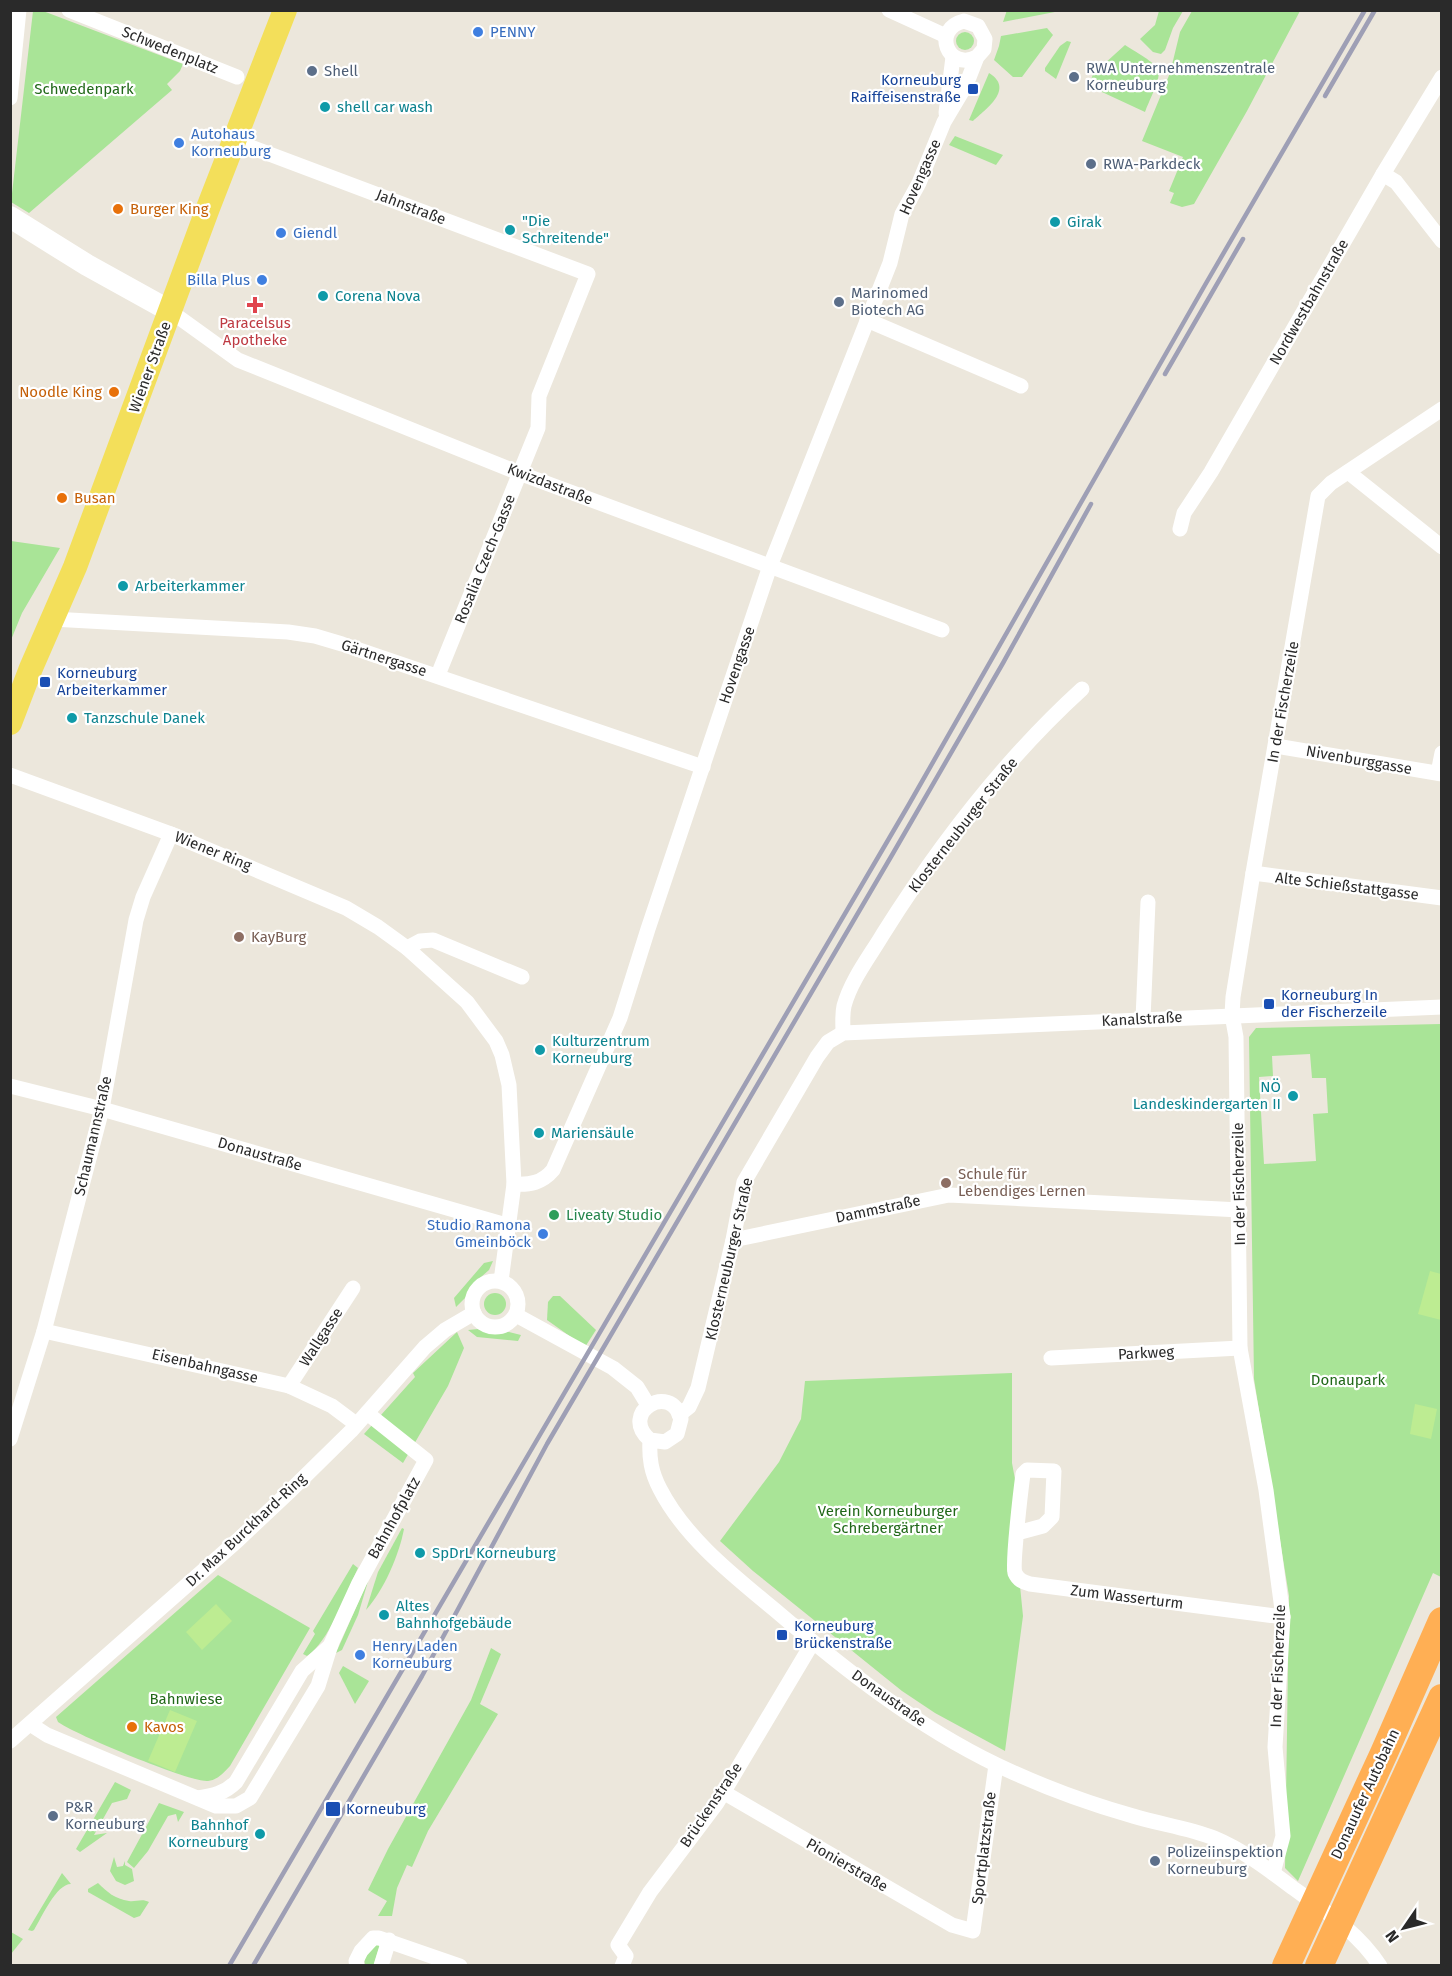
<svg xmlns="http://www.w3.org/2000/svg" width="1452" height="1976" viewBox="0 0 1452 1976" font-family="'Fira Sans',sans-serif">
	<rect width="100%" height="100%" fill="#ece7dc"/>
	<g fill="#a9e497" fill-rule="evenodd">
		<path d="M 1007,10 L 1060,10 L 1060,11 L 1003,22 Z"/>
		<path d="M 33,11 L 43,11 L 183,64 L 180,71 L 167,84 L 172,90 L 29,213 L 11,202 Z"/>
		<path d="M 1159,11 L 1183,11 L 1173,28 L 1165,50 L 1161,54 L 1153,52 L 1140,39 L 1155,25 Z"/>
		<path d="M 1192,11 L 1300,11 L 1247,111 L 1194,204 L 1182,207 L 1170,203 L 1174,193 L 1169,191 L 1183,157 L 1142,141 L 1170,73 L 1180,32 Z"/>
		<path d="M 1047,28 L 1053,35 L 1022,77 L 1013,77 L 994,60 L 999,46 L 1001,36 Z"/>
		<circle cx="965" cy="41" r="9"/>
		<path d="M 1067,41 L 1071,42 L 1056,79 L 1045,71 L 1045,68 L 1060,46 Z"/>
		<path d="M 1125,45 C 1168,72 1164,66 1145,112 L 1089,86 L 1093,74 Z"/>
		<path d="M 989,73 C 1015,89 986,109 973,121 L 969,120 Z"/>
		<path d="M 955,136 L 1003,155 L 996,165 L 949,145 Z"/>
		<path d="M 11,541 L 60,548 L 22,613 L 11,640 Z"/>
		<path d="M 1441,1024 L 1441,1577 L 1433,1573 L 1298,1881 L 1285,1868 L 1289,1596 L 1254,1379 L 1249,1037 L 1256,1028 ZM 1310,1054 L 1312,1078 L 1326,1078 L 1328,1113 L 1313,1114 L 1316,1161 L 1264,1164 L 1259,1077 L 1273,1076 L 1272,1056 Z"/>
		<path d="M 493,1261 L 489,1270 L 473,1284 L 468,1295 L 456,1307 L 454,1298 L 484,1263 Z"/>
		<circle cx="495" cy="1304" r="11"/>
		<path d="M 553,1296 L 560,1296 L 596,1330 L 585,1347 L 547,1320 L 548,1302 Z"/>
		<path d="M 478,1329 L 492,1333 L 505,1331 L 521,1335 L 518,1341 L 477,1337 L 468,1330 Z"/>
		<path d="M 457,1332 L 464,1348 L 448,1386 L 403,1463 L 364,1434 L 415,1377 L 413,1373 Z"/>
		<path d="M 1012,1373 L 1012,1463 L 1017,1490 L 1007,1571 L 1020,1586 L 1023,1616 L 1005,1751 L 935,1713 L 902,1691 L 753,1571 L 720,1541 L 779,1462 L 801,1419 L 805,1381 Z"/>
		<path d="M 402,1528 L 404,1529 C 399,1555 384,1590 366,1610 L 378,1572 Z"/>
		<path d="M 353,1564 L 358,1568 C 346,1593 329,1642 307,1656 L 303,1654 L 315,1634 L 313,1631 Z"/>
		<path d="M 218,1575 L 310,1628 L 230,1766 C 224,1772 218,1780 208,1781 C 191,1783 74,1734 58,1722 L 56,1717 Z"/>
		<path d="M 369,1578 L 358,1615 L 342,1650 L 336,1653 Z"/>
		<path d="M 491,1648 L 501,1654 L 480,1704 L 498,1714 L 428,1831 L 412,1867 L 407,1865 L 397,1888 L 392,1916 L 378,1916 L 387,1901 L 368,1890 L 388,1849 L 471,1700 Z"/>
		<path d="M 343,1666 L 369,1681 L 355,1704 L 339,1673 Z"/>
		<path d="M 115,1782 L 131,1790 L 127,1799 L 112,1803 L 94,1835 L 107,1833 L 80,1852 L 76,1849 Z"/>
		<path d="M 159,1803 L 184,1812 L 178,1822 L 176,1814 L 168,1816 L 148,1851 L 134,1868 L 127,1862 Z"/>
		<path d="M 114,1857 L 117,1867 L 123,1866 L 125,1861 L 125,1865 L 132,1869 L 134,1881 L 125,1885 L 116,1881 L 110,1871 Z"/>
		<path d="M 62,1873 L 71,1884 C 56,1884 42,1917 34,1930 L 32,1931 L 28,1930 Z"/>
		<path d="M 98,1883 C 107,1892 115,1899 129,1901 C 136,1902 142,1898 149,1902 L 140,1916 L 134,1918 L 88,1892 L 88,1889 Z"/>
		<path d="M 11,1932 L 23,1939 L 11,1954 Z"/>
		<path d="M 376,1943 L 380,1945 L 374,1964 L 365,1965 L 364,1957 Z"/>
	</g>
	<g fill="#bdec92">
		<path d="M 1430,1271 L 1441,1274 L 1441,1320 L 1418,1314 Z"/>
		<path d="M 1415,1404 L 1437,1409 L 1431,1439 L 1410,1434 Z"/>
		<path d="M 216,1604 L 232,1621 L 202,1650 L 186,1632 Z"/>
		<path d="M 170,1710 L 197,1721 L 175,1772 L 148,1761 Z"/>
	</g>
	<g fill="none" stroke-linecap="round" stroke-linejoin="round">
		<g stroke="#fff" stroke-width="15">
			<path d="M 69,10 L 237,77"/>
			<path d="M 889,10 L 946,36"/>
			<path d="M 10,98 L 19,10"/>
			<path d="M 946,113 L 953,57"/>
			<path d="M 235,141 L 588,274 L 539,396 L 538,428 L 438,675"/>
			<path d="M 1383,174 L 1396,182 L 1442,241"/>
			<path d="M 170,311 L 238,360 L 519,473 L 942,630"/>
			<path d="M 867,320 L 1021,386"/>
			<path d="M 1348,472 L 1442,547"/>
			<path d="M 1180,529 L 1184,513 L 1211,472 L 1383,174 L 1442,77"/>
			<path d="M 52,619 L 288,632 L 315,636 L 342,644 L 703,767"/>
			<path d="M 1276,746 L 1442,774"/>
			<path d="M 1438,773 L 1442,753"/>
			<path d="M 10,775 L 171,834 L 346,908 L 378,927 L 407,948 L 467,1002 L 496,1041 L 502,1055 L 509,1085 L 514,1184 L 501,1281"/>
			<path d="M 1253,873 L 1442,898"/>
			<path d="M 407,948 L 420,941 L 433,940 L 522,977"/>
			<path d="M 1143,1019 L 1148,902"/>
			<path d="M 843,1033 C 843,1024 842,1015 844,1006 C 851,980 870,956 883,934 C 939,845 1004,760 1082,689"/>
			<path d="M 10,1086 L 102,1109 L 510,1226"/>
			<path d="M 514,1184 C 530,1185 542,1183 553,1170 L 620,1018 L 648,929 L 770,566 L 890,263 L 902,214 L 919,183 L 944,122 L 966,85 L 977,57 L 984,49 L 985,39 L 978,26 L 964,21 C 931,29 948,72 977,57"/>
			<path d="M 733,1240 L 949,1195 L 1240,1210"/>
			<circle cx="495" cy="1304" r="23"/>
			<path d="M 516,1315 L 613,1368 L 637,1387 L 648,1405"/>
			<path d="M 44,1331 L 289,1386 L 332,1406 L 356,1424"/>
			<path d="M 1051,1358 L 1240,1348"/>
			<path d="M 289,1386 L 353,1288"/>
			<path d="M 679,1415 L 689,1407 L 698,1388 L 733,1240 L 744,1182 L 817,1057 L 828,1042 L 843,1033 L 1442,1007"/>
			<path d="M 10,1439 L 44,1331 L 102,1109 L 136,920 L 143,897 L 171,834"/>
			<path d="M 650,1440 L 665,1442 L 677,1434 L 681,1419 C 671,1381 618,1413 650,1440 C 649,1458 651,1472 660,1489 C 685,1538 734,1576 775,1610 C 844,1669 916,1726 997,1765 C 1041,1786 1087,1803 1133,1816 C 1159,1824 1189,1828 1214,1838 C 1243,1850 1269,1870 1293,1888 C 1324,1910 1359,1933 1380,1966"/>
			<path d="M 1017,1533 L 1043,1526 L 1052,1517 L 1054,1471 L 1027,1470 L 1023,1474 C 1021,1489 1012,1565 1015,1573 C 1018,1580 1023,1582 1030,1584 L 1283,1617"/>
			<path d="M 30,1724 L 47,1735 L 216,1806 L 236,1806 L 250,1798 L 318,1686 L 331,1644 L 359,1583 L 426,1460 L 367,1413"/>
			<path d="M 10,1741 L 238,1540 L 290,1491 L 351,1431 L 425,1347 L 445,1330 L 474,1313"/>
			<path d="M 723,1792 L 952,1925 L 973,1931 L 996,1765"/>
			<path d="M 198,1798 C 213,1796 225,1793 236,1782 L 302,1671 L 331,1645"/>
			<path d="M 1273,1873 L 1283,1836 L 1275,1747 L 1283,1617 L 1266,1490 L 1240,1348 L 1236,1037 L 1232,1015 L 1233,997 L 1253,873 L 1318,496 L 1331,483 L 1442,409"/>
			<path d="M 357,1966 L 356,1961 L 361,1951 L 373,1938 L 379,1938 L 460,1966"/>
			<path d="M 381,1966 L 389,1940"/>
			<path d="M 622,1966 L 626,1956 L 618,1945 L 650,1892 L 717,1803 L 813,1642"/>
		</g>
		<path stroke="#fff" stroke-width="22" d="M 10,217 L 87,265 L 170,311"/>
		<path stroke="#f3df5a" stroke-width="24" d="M 10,723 L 31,668 L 75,567 L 208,208 L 285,10"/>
		<g stroke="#ffaf54" stroke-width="28">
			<path d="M 1286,1966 L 1384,1753 L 1442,1621"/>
			<path d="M 1319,1966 L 1442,1698"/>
		</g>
		<g stroke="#9e9fb5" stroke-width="4.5">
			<path d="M 1325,96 L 1375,10"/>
			<path d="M 1165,374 L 1243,239"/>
			<path d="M 229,1966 L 908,806 L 1205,285 L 1365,10"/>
			<path d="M 253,1966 L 422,1676 L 547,1444 L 892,855 L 1003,663 L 1091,504"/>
		</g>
	</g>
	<g fill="#3f7fe0" stroke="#fff" stroke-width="2">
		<circle cx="478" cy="32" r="6"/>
		<circle cx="179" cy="143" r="6"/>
		<circle cx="281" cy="233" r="6"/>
		<circle cx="262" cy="280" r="6"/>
		<circle cx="543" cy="1234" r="6"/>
		<circle cx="360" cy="1655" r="6"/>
	</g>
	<g fill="#5c6f8a" stroke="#fff" stroke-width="2">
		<circle cx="312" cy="71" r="6"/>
		<circle cx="1074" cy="77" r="6"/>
		<circle cx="1091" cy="164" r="6"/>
		<circle cx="839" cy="302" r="6"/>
		<circle cx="53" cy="1816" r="6"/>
		<circle cx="1155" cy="1861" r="6"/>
	</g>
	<g fill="#1a4fb4" stroke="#fff" stroke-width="2">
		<rect x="967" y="83" width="12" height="12" rx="3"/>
		<rect x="39" y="676" width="12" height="12" rx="3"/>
		<rect x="1263" y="998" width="12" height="12" rx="3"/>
		<rect x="776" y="1629" width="12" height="12" rx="3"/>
		<rect x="325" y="1801" width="16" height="16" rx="3"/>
	</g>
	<g fill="#0f9aa8" stroke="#fff" stroke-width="2">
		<circle cx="325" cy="107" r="6"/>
		<circle cx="1055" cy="222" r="6"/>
		<circle cx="510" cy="230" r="6"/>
		<circle cx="323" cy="296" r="6"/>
		<circle cx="123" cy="586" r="6"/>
		<circle cx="72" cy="718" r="6"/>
		<circle cx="540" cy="1050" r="6"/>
		<circle cx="1293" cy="1096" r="6"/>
		<circle cx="539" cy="1133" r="6"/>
		<circle cx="420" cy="1553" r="6"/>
		<circle cx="384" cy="1615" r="6"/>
		<circle cx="260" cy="1834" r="6"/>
	</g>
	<g fill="#e8710a" stroke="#fff" stroke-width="2">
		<circle cx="118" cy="209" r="6"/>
		<circle cx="114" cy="392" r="6"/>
		<circle cx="62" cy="498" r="6"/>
		<circle cx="132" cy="1727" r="6"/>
	</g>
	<path fill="#e0444e" stroke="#fff" stroke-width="2" d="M252 296h6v6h6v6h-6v6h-6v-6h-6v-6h6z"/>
	<g fill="#8d6e63" stroke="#fff" stroke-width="2">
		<circle cx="239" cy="937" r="6"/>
		<circle cx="946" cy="1183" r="6"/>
	</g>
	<circle fill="#2e9e5b" stroke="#fff" stroke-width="2" cx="554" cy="1215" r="6"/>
	<g text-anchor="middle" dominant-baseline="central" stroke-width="4.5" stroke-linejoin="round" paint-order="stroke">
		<g font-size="15" fill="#366cbe" stroke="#fff" text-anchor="start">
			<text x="490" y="32">PENNY</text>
			<text x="191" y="134">Autohaus<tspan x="191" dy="17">Korneuburg</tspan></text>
			<text x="293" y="233">Giendl</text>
			<text x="250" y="280" text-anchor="end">Billa Plus</text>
			<text x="531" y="1225" text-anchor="end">Studio Ramona<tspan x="531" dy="17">Gmeinböck</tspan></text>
			<text x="372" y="1646">Henry Laden<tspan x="372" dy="17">Korneuburg</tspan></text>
		</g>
		<g font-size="15" fill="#2a2a2a" stroke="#fff">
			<text transform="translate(170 50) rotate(22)">Schwedenplatz</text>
			<text transform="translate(920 177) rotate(-66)">Hovengasse</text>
			<text transform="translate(411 207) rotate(21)">Jahnstraße</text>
			<text transform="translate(1309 302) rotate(-60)">Nordwestbahnstraße</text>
			<text transform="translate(150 367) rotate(-70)">Wiener Straße</text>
			<text transform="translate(550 484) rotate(21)">Kwizdastraße</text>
			<text transform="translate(485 559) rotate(-68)">Rosalia Czech-Gasse</text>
			<text transform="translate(384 658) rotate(18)">Gärtnergasse</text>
			<text transform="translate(737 665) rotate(-71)">Hovengasse</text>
			<text transform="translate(1283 702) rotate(-80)">In der Fischerzeile</text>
			<text transform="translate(1359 760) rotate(10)">Nivenburggasse</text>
			<text transform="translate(963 825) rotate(-52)">Klosterneuburger Straße</text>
			<text transform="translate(213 851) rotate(22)">Wiener Ring</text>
			<text transform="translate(1347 886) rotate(7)">Alte Schießstattgasse</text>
			<text transform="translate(1142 1019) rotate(-3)">Kanalstraße</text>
			<text transform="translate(93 1136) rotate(-77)">Schaumannstraße</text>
			<text transform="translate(260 1154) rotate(16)">Donaustraße</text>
			<text transform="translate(1239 1184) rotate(-91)">In der Fischerzeile</text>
			<text transform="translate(878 1209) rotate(-12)">Dammstraße</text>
			<text transform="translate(729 1259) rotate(-77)">Klosterneuburger Straße</text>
			<text transform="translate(321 1337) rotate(-57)">Wallgasse</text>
			<text transform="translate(1146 1353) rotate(-3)">Parkweg</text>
			<text transform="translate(205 1366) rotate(13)">Eisenbahngasse</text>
			<text transform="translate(394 1518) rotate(-61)">Bahnhofplatz</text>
			<text transform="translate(246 1530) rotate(-43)">Dr. Max Burckhard-Ring</text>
			<text transform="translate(1127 1597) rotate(7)">Zum Wasserturm</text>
			<text transform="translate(1278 1666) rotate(-88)">In der Fischerzeile</text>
			<text transform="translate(889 1698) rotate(35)">Donaustraße</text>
			<text transform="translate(1365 1794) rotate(-65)">Donauufer Autobahn</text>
			<text transform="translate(711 1805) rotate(-56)">Brückenstraße</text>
			<text transform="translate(984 1848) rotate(-83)">Sportplatzstraße</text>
			<text transform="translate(847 1865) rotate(30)">Pionierstraße</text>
		</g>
		<g font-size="15" fill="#4e5e75" stroke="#fff" text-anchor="start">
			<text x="1086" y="68">RWA Unternehmenszentrale<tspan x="1086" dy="17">Korneuburg</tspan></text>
			<text x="324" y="71">Shell</text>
			<text x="1103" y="164">RWA-Parkdeck</text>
			<text x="851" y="293">Marinomed<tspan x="851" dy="17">Biotech AG</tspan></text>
			<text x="65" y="1807">P&amp;R<tspan x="65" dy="17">Korneuburg</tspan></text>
			<text x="1167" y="1852">Polizeiinspektion<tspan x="1167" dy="17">Korneuburg</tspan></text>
		</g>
		<g font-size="15" fill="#164399" stroke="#fff" text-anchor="start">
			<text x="961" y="80" text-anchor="end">Korneuburg<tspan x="961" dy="17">Raiffeisenstraße</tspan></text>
			<text x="57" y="673">Korneuburg<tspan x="57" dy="17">Arbeiterkammer</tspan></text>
			<text x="1281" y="995">Korneuburg In<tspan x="1281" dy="17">der Fischerzeile</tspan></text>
			<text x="794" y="1626">Korneuburg<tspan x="794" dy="17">Brückenstraße</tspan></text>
			<text x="346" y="1809">Korneuburg</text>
		</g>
		<g font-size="15" fill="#216819" stroke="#fff">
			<text x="84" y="89">Schwedenpark</text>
			<text x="1348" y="1380">Donaupark</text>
			<text x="888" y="1511">Verein Korneuburger<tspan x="888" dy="17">Schrebergärtner</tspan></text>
			<text x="186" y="1699">Bahnwiese</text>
		</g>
		<g font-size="15" fill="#0d838f" stroke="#fff" text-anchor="start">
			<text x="337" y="107">shell car wash</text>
			<text x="522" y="221">"Die<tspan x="522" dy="17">Schreitende"</tspan></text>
			<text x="1067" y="222">Girak</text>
			<text x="335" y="296">Corena Nova</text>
			<text x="135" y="586">Arbeiterkammer</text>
			<text x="84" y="718">Tanzschule Danek</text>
			<text x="552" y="1041">Kulturzentrum<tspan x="552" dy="17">Korneuburg</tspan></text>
			<text x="1281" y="1087" text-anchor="end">NÖ<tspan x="1281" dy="17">Landeskindergarten II</tspan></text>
			<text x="551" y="1133">Mariensäule</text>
			<text x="432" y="1553">SpDrL Korneuburg</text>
			<text x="396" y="1606">Altes<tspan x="396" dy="17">Bahnhofgebäude</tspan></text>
			<text x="248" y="1825" text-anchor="end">Bahnhof<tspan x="248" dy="17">Korneuburg</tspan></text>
		</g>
		<g font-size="15" fill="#c56008" stroke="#fff" text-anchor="start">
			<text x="130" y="209">Burger King</text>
			<text x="102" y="392" text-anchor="end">Noodle King</text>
			<text x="74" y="498">Busan</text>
			<text x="144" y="1727">Kavos</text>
		</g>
		<g font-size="15" fill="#be3a42" stroke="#fff">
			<text x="255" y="323">Paracelsus<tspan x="255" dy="17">Apotheke</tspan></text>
		</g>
		<g font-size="15" fill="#785e54" stroke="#fff" text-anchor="start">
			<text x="251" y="937">KayBurg</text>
			<text x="958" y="1174">Schule für<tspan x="958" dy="17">Lebendiges Lernen</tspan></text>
		</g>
		<g font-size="15" fill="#27864d" stroke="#fff" text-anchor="start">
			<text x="566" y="1215">Liveaty Studio</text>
		</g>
	</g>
	<rect width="1452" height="1976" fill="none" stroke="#2a2a2a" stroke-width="24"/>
	<g transform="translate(1404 1928) rotate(235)" stroke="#ffffff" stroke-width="4.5" paint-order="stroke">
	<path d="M0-4.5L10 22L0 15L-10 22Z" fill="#2a2a2a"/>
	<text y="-9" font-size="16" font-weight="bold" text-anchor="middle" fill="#2a2a2a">N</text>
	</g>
</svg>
